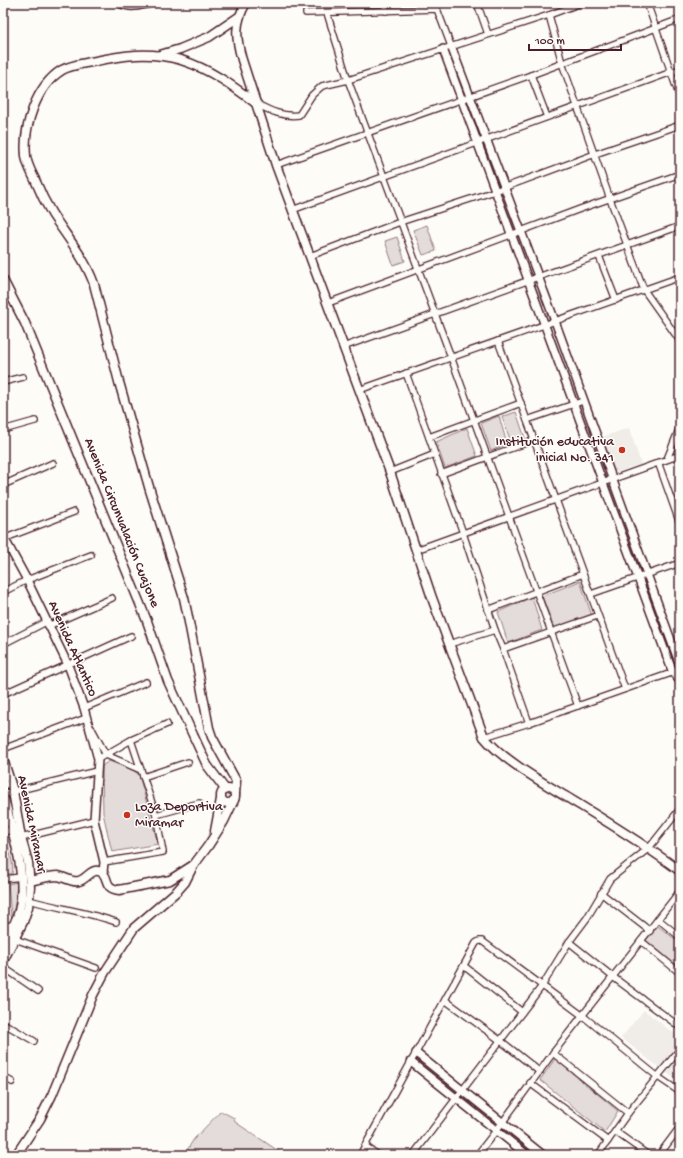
<svg xmlns="http://www.w3.org/2000/svg" width="683" height="1158" viewBox="0 0 683 1158" font-family="'Gochi Hand',sans-serif">
	<rect width="100%" height="100%" fill="#fdfcf7"/>
	<filter id="ink" filterUnits="userSpaceOnUse"><feTurbulence type="fractalNoise" baseFrequency=".025" numOctaves="2"/><feDisplacementMap in="SourceGraphic" scale="8" xChannelSelector="R" yChannelSelector="G"/><feConvolveMatrix kernelMatrix="1 2 1 2 8 2 1 2 1" color-interpolation-filters="sRGB"/></filter>
	<g filter="url(#ink)">
		<g fill="#f0ece8">
			<path d="M 629,428 L 641,464 L 615,473 L 602,437 Z"/>
			<path d="M 644,1010 L 680,1038 L 680,1083 L 621,1038 Z"/>
		</g>
		<g fill="#e3dcda" stroke="#967e82">
			<path d="M 427,225 L 436,251 L 423,255 L 413,230 Z"/>
			<path d="M 397,237 L 405,261 L 393,265 L 385,241 Z"/>
			<path d="M 516,412 L 525,438 L 511,442 L 502,417 Z"/>
			<path d="M 499,416 L 507,444 L 491,451 L 481,423 Z"/>
			<path d="M 467,428 L 477,456 L 445,468 L 436,442 Z"/>
			<path d="M 580,581 L 592,616 L 555,630 L 542,596 Z"/>
			<path d="M 532,597 L 542,630 L 508,643 L 498,612 Z"/>
			<path d="M 109,761 L 133,770 L 139,775 L 158,844 L 112,852 L 103,813 L 102,766 Z"/>
			<path d="M 3,838 L 6,839 C 8,847 15,866 12,874 L 7,874 Z"/>
			<path d="M 17,882 L 15,906 L 11,916 L 8,884 Z"/>
			<path d="M 658,926 L 680,943 L 680,968 L 646,940 Z"/>
			<path d="M 555,1059 L 618,1111 L 605,1132 L 540,1080 Z"/>
			<path d="M 221,1111 L 234,1118 L 235,1122 L 280,1152 L 278,1155 L 184,1155 L 194,1139 Z"/>
		</g>
		<g fill="none" stroke-linecap="round" stroke-linejoin="round">
			<defs>
				<g id="minor">
					<path d="M 384,3 L 386,11"/>
					<path d="M 477,3 L 488,34"/>
					<path d="M 647,3 L 680,98"/>
					<path d="M 306,13 L 437,9 L 451,46"/>
					<path d="M 327,13 L 348,80 L 451,357 L 578,706"/>
					<path d="M 549,15 L 562,63 L 610,199 L 644,290 L 680,341"/>
					<path d="M 531,75 L 547,117"/>
					<path d="M 257,104 C 270,111 283,117 299,115 L 312,95 L 322,86 L 348,80 L 549,15 L 581,3"/>
					<path d="M 276,165 L 531,75 L 680,19"/>
					<path d="M 292,210 L 680,69"/>
					<path d="M 310,256 L 400,222 L 495,191 L 595,154 L 680,125"/>
					<path d="M 599,256 L 616,300"/>
					<path d="M 328,303 L 580,209 L 680,174"/>
					<path d="M 498,341 L 625,689"/>
					<path d="M 343,347 L 680,226"/>
					<path d="M 406,373 L 463,533 L 495,630 L 503,649 L 529,723"/>
					<path d="M 3,382 L 23,377"/>
					<path d="M 359,390 L 680,277"/>
					<path d="M 527,420 L 583,401"/>
					<path d="M 3,430 L 35,421"/>
					<path d="M 429,437 L 521,403"/>
					<path d="M 667,459 L 680,427"/>
					<path d="M 658,462 L 680,524"/>
					<path d="M 390,472 L 435,454"/>
					<path d="M 441,474 L 534,440"/>
					<path d="M 3,485 L 53,463"/>
					<path d="M 3,539 L 74,512"/>
					<path d="M 416,550 L 680,455"/>
					<path d="M 3,592 L 27,580 L 91,555"/>
					<path d="M 591,594 L 680,563"/>
					<path d="M 488,610 L 583,574"/>
					<path d="M 48,626 L 112,598"/>
					<path d="M 3,644 L 46,622"/>
					<path d="M 449,644 L 495,630"/>
					<path d="M 503,649 L 597,616"/>
					<path d="M 3,694 L 131,636"/>
					<path d="M 84,708 L 146,682"/>
					<path d="M 92,729 L 106,755 L 141,770"/>
					<path d="M 484,737 L 529,723 L 680,670"/>
					<path d="M 3,749 L 86,718"/>
					<path d="M 98,759 L 131,740 L 167,724"/>
					<path d="M 143,777 L 188,762"/>
					<path d="M 3,785 L 11,784"/>
					<path d="M 3,794 L 97,771"/>
					<path d="M 156,815 L 199,803"/>
					<path d="M 3,832 L 12,830"/>
					<path d="M 21,838 L 94,820"/>
					<path d="M 104,862 L 163,852 L 156,815 L 131,740"/>
					<path d="M 3,879 L 22,877"/>
					<path d="M 601,893 L 650,931"/>
					<path d="M 29,900 C 58,908 87,912 116,922"/>
					<path d="M 658,919 L 680,937"/>
					<path d="M 3,926 L 14,925"/>
					<path d="M 15,939 L 96,968"/>
					<path d="M 641,941 L 680,973"/>
					<path d="M 569,942 L 613,977 L 680,1027"/>
					<path d="M 464,966 L 522,1012"/>
					<path d="M 3,967 L 38,991"/>
					<path d="M 445,1000 L 501,1041 L 540,1072"/>
					<path d="M 3,1023 L 34,1041"/>
					<path d="M 553,1053 L 628,1113"/>
					<path d="M 3,1077 L 12,1082"/>
					<path d="M 530,1083 L 608,1141"/>
					<path d="M 616,1132 L 648,1155"/>
					<path d="M 365,1146 L 378,1155"/>
					<path d="M 360,1155 L 476,943 L 479,941 L 482,941 L 583,1016 L 658,1077 L 680,1092"/>
					<path d="M 413,1155 L 542,986 L 569,942 L 587,918 L 610,879 L 649,848 L 680,809"/>
					<path d="M 477,1155 L 502,1123 L 553,1053 L 680,891"/>
					<path d="M 598,1155 L 628,1113 L 680,1049"/>
					<path d="M 659,1155 L 680,1127"/>
				</g>
				<g id="tertiary">
					<path d="M 451,46 L 555,321 L 680,665"/>
					<path d="M 443,49 L 673,673 L 680,681"/>
					<path d="M 3,536 L 27,580 L 68,665 L 84,708 L 98,759 L 94,820 L 104,862 L 103,873"/>
					<path d="M 416,1053 L 543,1155"/>
					<path d="M 411,1062 L 527,1155"/>
				</g>
				<g id="secondary">
					<path d="M 121,3 C 130,8 139,5 149,3"/>
					<path d="M 246,3 C 234,23 236,39 242,60 L 276,165 L 390,472 L 432,598 L 484,737 C 502,759 540,781 565,796 C 604,820 643,843 680,871"/>
					<path d="M 160,55 L 180,49 L 209,37 L 240,16"/>
					<path d="M 3,280 L 25,323 L 147,621 L 168,681 L 207,765 L 225,789"/>
					<path d="M 3,759 L 13,791 L 21,838 L 28,862 L 30,887 L 28,907 L 23,922 L 3,961"/>
					<circle cx="228" cy="796" r="7"/>
					<path d="M 235,794 L 236,781 L 212,737 L 209,728 L 188,617 L 184,598 L 149,487 L 119,382 L 94,284 C 85,258 67,237 52,214 C 46,204 40,192 36,182 C 32,173 27,165 26,156 C 23,127 36,86 62,70 C 71,65 81,64 91,62 C 123,55 149,51 181,60 C 210,69 233,86 257,104"/>
					<path d="M 3,795 C 12,831 28,875 19,911 C 16,923 9,934 3,945"/>
					<path d="M 215,831 L 221,799"/>
					<path d="M 30,881 C 39,879 49,876 58,876 C 65,877 72,883 79,881 C 87,879 92,867 101,872 C 110,876 102,888 119,890 L 170,880 L 192,866"/>
					<path d="M 16,1155 L 40,1119 L 52,1095 L 93,995 L 105,972 L 134,928 L 177,891 L 185,882 L 193,866 L 208,846 L 224,821 L 234,800"/>
				</g>
			</defs>
			<use href="#minor" stroke="#4a1f2b" stroke-width="8"/>
			<use href="#tertiary" stroke="#4a1f2b" stroke-width="10"/>
			<use href="#secondary" stroke="#4a1f2b" stroke-width="11"/>
			<use href="#minor" stroke="#fdfcf7" stroke-width="5.5"/>
			<use href="#tertiary" stroke="#fdfcf7" stroke-width="7"/>
			<use href="#secondary" stroke="#fdfcf7" stroke-width="8"/>
		</g>
	</g>
	<g fill="#c8321e" stroke="#fdfcf7" stroke-width="1.5">
		<circle cx="622" cy="450" r="4"/>
		<circle cx="127" cy="815" r="4"/>
	</g>
	<g text-anchor="middle" dominant-baseline="central" stroke-width="3" stroke-linejoin="round" paint-order="stroke">
		<g font-size="14" fill="#4a1f2b" stroke="#fdfcf7" text-anchor="end">
			<text x="614" y="442">Institución educativa<tspan x="614" dy="16">inicial No. 341</tspan></text>
			<text x="135" y="807" text-anchor="start">Loza Deportiva<tspan x="135" dy="16">Miramar</tspan></text>
		</g>
		<g font-size="14" fill="#4a1f2b" stroke="#fdfcf7">
			<text transform="translate(121 523) rotate(68)">Avenida Circunvalación Cuajone</text>
			<text transform="translate(72 649) rotate(66)">Avenida Atlantico</text>
			<text transform="translate(31 824) rotate(78)">Avenida Miramar</text>
		</g>
	</g>
	<rect width="683" height="1158" fill="none" stroke="#fdfcf7" stroke-width="16"/>
	<rect x="8" y="8" width="667" height="1142" fill="none" stroke="#4a1f2b" stroke-width="1.5" filter="url(#ink)"/>
	<path d="M529 44v6h92v-6" fill="none" stroke="#4a1f2b" stroke-width="2"/>
	<text x="535" y="44" font-size="12" fill="#4a1f2b" stroke="#fdfcf7" stroke-width="3" paint-order="stroke">100 m</text>
</svg>
